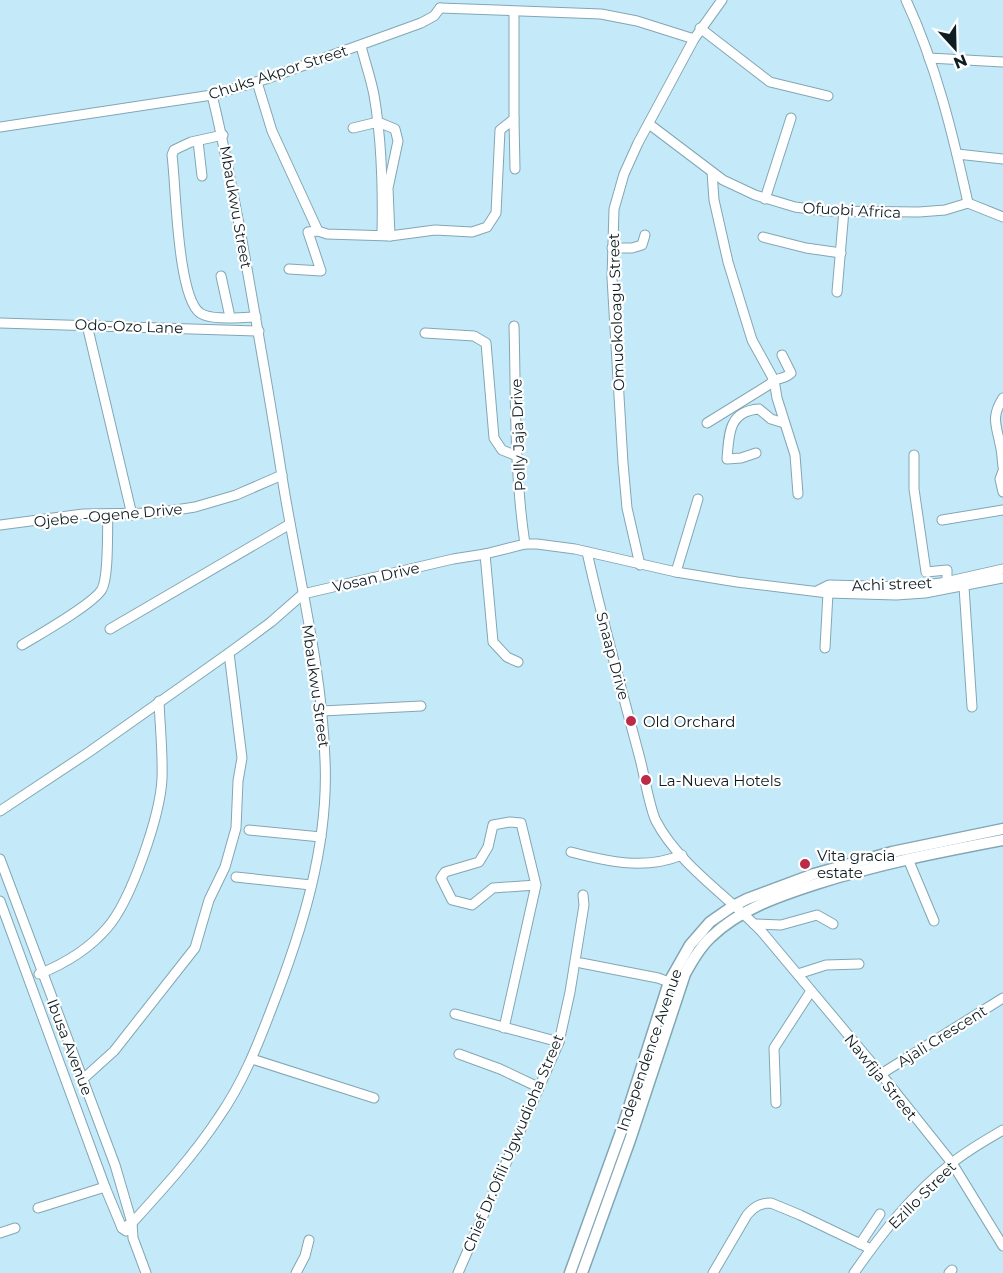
<svg xmlns="http://www.w3.org/2000/svg" width="1003" height="1273" viewBox="0 0 1003 1273" font-family="Montserrat,sans-serif">
	<rect width="100%" height="100%" fill="#c4eaf9"/>
	<g fill="none" stroke-linecap="round" stroke-linejoin="round">
		<defs>
			<g id="minor">
				<path d="M 906,0 C 936,64 953,135 968,203"/>
				<path d="M 440,8 L 601,14 L 637,21 L 694,39 L 722,0"/>
				<path d="M 700,28 L 770,82 L 828,96"/>
				<path d="M 361,46 C 365,62 371,79 374,95 C 382,141 383,188 382,235"/>
				<path d="M 929,58 L 1003,62"/>
				<path d="M 257,82 L 272,131 L 318,231 L 327,234 L 390,236 L 435,230 L 472,232 L 487,227 L 496,213 L 500,130 L 514,119 L 514,12"/>
				<path d="M 514,119 L 515,169"/>
				<path d="M 649,124 L 723,180 L 755,195 L 795,207 L 824,211 L 919,212 L 945,210 L 968,203 L 1003,217"/>
				<path d="M 0,127 L 212,95 L 266,79 L 421,23 L 434,16 L 440,8"/>
				<path d="M 353,128 L 378,122 L 395,129 L 398,141 L 388,188 L 390,236"/>
				<path d="M 223,135 L 191,142 L 174,150 L 172,155 C 176,185 177,296 200,313 C 212,321 242,317 256,317"/>
				<path d="M 198,141 L 202,176"/>
				<path d="M 957,154 L 1003,159"/>
				<path d="M 712,172 L 714,200 L 728,262 L 752,340 L 774,380 L 777,398 L 795,455 L 798,494"/>
				<path d="M 765,199 L 791,118"/>
				<path d="M 763,237 L 806,248 L 841,253"/>
				<path d="M 612,248 L 632,248 L 642,245 L 645,235"/>
				<path d="M 289,269 L 321,271 L 308,232 L 318,231"/>
				<path d="M 221,276 L 230,317"/>
				<path d="M 837,292 L 844,210"/>
				<path d="M 0,323 L 259,331"/>
				<path d="M 87,325 L 132,515"/>
				<path d="M 514,326 C 516,398 514,472 525,544"/>
				<path d="M 425,333 L 474,336 L 486,343 L 494,438 L 502,450 L 517,456"/>
				<path d="M 1003,398 C 991,417 996,424 1000,444 C 1002,451 1002,460 1003,467"/>
				<path d="M 707,423 L 770,384 C 776,377 784,380 791,373 L 782,355"/>
				<path d="M 756,453 L 741,458 L 727,459 C 729,435 728,411 759,409 L 771,419 L 784,423"/>
				<path d="M 914,455 L 914,489 L 926,572 L 947,570 L 947,581"/>
				<path d="M 1003,471 L 1000,479 L 1003,492"/>
				<path d="M 942,520 L 1003,510"/>
				<path d="M 0,525 L 83,514 L 156,513 L 195,507 L 236,495 L 282,475"/>
				<path d="M 587,552 C 602,620 621,687 639,755 C 644,772 649,807 656,821 C 679,865 729,897 762,932 L 881,1074 L 952,1163 L 1003,1246"/>
				<path d="M 485,554 L 493,642 L 507,657 L 518,662"/>
				<path d="M 640,565 L 627,508 L 623,463 L 612,278 L 614,209 L 624,174 L 638,143 L 694,39"/>
				<path d="M 676,572 L 698,499"/>
				<path d="M 964,587 L 972,707"/>
				<path d="M 817,591 L 829,585 L 904,587 L 941,583 L 1003,569"/>
				<path d="M 110,629 L 290,524"/>
				<path d="M 22,645 C 37,636 95,603 102,589 C 109,576 107,531 108,514"/>
				<path d="M 825,648 L 828,593"/>
				<path d="M 322,711 L 421,706"/>
				<path d="M 0,811 L 89,752 L 229,653 L 271,622 L 303,594 L 453,559 L 485,554 L 525,544 L 537,544 L 575,549 L 676,572 L 737,582 L 828,593 L 896,595 L 925,593 L 1003,578"/>
				<path d="M 249,830 L 321,837"/>
				<path d="M 571,852 C 609,862 645,870 682,855"/>
				<path d="M 0,859 L 115,1165 L 132,1223 L 133,1238 L 146,1273"/>
				<path d="M 908,859 L 934,921"/>
				<path d="M 236,877 L 311,885"/>
				<path d="M 0,901 L 105,1187 L 122,1228 L 126,1231"/>
				<path d="M 754,924 L 781,925 L 817,915 L 833,924"/>
				<path d="M 581,963 L 658,978 L 669,982"/>
				<path d="M 39,974 C 64,964 89,949 107,928 C 131,901 160,816 162,779 C 163,753 160,727 159,701"/>
				<path d="M 798,974 L 826,965 L 859,964"/>
				<path d="M 455,1014 L 559,1042"/>
				<path d="M 504,1028 L 536,885 L 521,823 L 510,822 L 493,825 L 488,847 L 479,862 L 445,872 L 441,878 L 452,900 L 472,905 L 493,888 L 536,885"/>
				<path d="M 459,1054 L 500,1069 L 538,1087"/>
				<path d="M 252,1059 L 374,1098"/>
				<path d="M 881,1074 L 1003,998"/>
				<path d="M 83,1079 L 114,1051 L 195,948 L 209,900 L 225,867 L 236,828 L 238,781 L 242,758 L 229,653"/>
				<path d="M 776,1103 L 774,1048 L 811,991"/>
				<path d="M 38,1208 L 105,1187"/>
				<path d="M 122,1228 L 132,1223 C 163,1189 194,1155 219,1117 C 242,1084 257,1047 271,1010 C 302,931 329,845 325,760 C 322,667 298,575 283,483 C 270,398 255,314 240,229 C 231,184 223,139 212,95"/>
				<path d="M 0,1233 L 15,1228"/>
				<path d="M 860,1244 L 880,1214"/>
				<path d="M 296,1273 L 305,1256 L 309,1240"/>
				<path d="M 458,1273 L 559,1042 L 570,992 L 584,905 L 583,895"/>
				<path d="M 713,1273 L 747,1215 C 754,1207 760,1203 771,1203 L 800,1215 L 871,1249"/>
				<path d="M 854,1273 C 882,1233 913,1193 952,1163 C 968,1150 986,1140 1003,1130"/>
				<path d="M 949,1273 L 952,1270"/>
			</g>
			<g id="major">
				<path d="M 570,1273 L 622,1129 L 669,982 L 690,945 L 710,922 L 733,906 L 747,899 L 814,874 L 892,852 L 1003,829"/>
				<path d="M 582,1273 L 630,1140 L 685,974 C 692,961 700,947 711,937 C 740,909 779,896 816,884 C 878,864 940,852 1003,840"/>
			</g>
		</defs>
		<use href="#minor" stroke="#82a6b4" stroke-width="11"/>
		<use href="#major" stroke="#82a6b4" stroke-width="13"/>
		<use href="#minor" stroke="#fff" stroke-width="9"/>
		<use href="#major" stroke="#fff" stroke-width="10"/>
	</g>
	<g fill="#bb2a47" stroke="#fff" stroke-width="2">
		<circle cx="631" cy="721" r="6"/>
		<circle cx="646" cy="780" r="6"/>
		<circle cx="805" cy="864" r="6"/>
	</g>
	<g text-anchor="middle" dominant-baseline="central" stroke-width="4.5" stroke-linejoin="round" paint-order="stroke">
		<g font-size="15" fill="#0e1d22" stroke="#fff">
			<text transform="translate(278 72) rotate(-18)">Chuks Akpor Street</text>
			<text transform="translate(236 207) rotate(80)">Mbaukwu Street</text>
			<text transform="translate(852 210) rotate(3)">Ofuobi Africa</text>
			<text transform="translate(616 312) rotate(-92)">Omuokoloagu Street</text>
			<text transform="translate(129 326) rotate(2)">Odo-Ozo Lane</text>
			<text transform="translate(518 435) rotate(-92)">Polly Jaja Drive</text>
			<text transform="translate(108 515) rotate(-5)">Ojebe -Ogene Drive</text>
			<text transform="translate(376 577) rotate(-13)">Vosan Drive</text>
			<text transform="translate(892 584) rotate(-2)">Achi street</text>
			<text transform="translate(613 656) rotate(75)">Snaap Drive</text>
			<text transform="translate(316 686) rotate(82)">Mbaukwu Street</text>
			<text transform="translate(942 1036) rotate(-32)">Ajali Crescent</text>
			<text transform="translate(70 1047) rotate(69)">Ibusa Avenue</text>
			<text transform="translate(649 1050) rotate(-71)">Independence Avenue</text>
			<text transform="translate(881 1077) rotate(51)">Nawfija Street</text>
			<text transform="translate(513 1143) rotate(-67)">Chief Dr.Ofili Ugwudioha Street</text>
			<text transform="translate(922 1195) rotate(-45)">Ezillo Street</text>
		</g>
		<g font-size="15" fill="#0e1d22" stroke="#fff" text-anchor="start">
			<text x="643" y="721">Old Orchard</text>
			<text x="658" y="780">La-Nueva Hotels</text>
			<text x="817" y="855">Vita gracia<tspan x="817" dy="17">estate</tspan></text>
		</g>
	</g>
	<g transform="translate(955 48) rotate(158)" stroke="#ffffff" stroke-width="4.5" paint-order="stroke">
	<path d="M0-4.5L10 22L0 15L-10 22Z" fill="#0e1d22"/>
	<text y="-9" font-size="16" font-weight="bold" text-anchor="middle" fill="#0e1d22">N</text>
	</g>
</svg>
